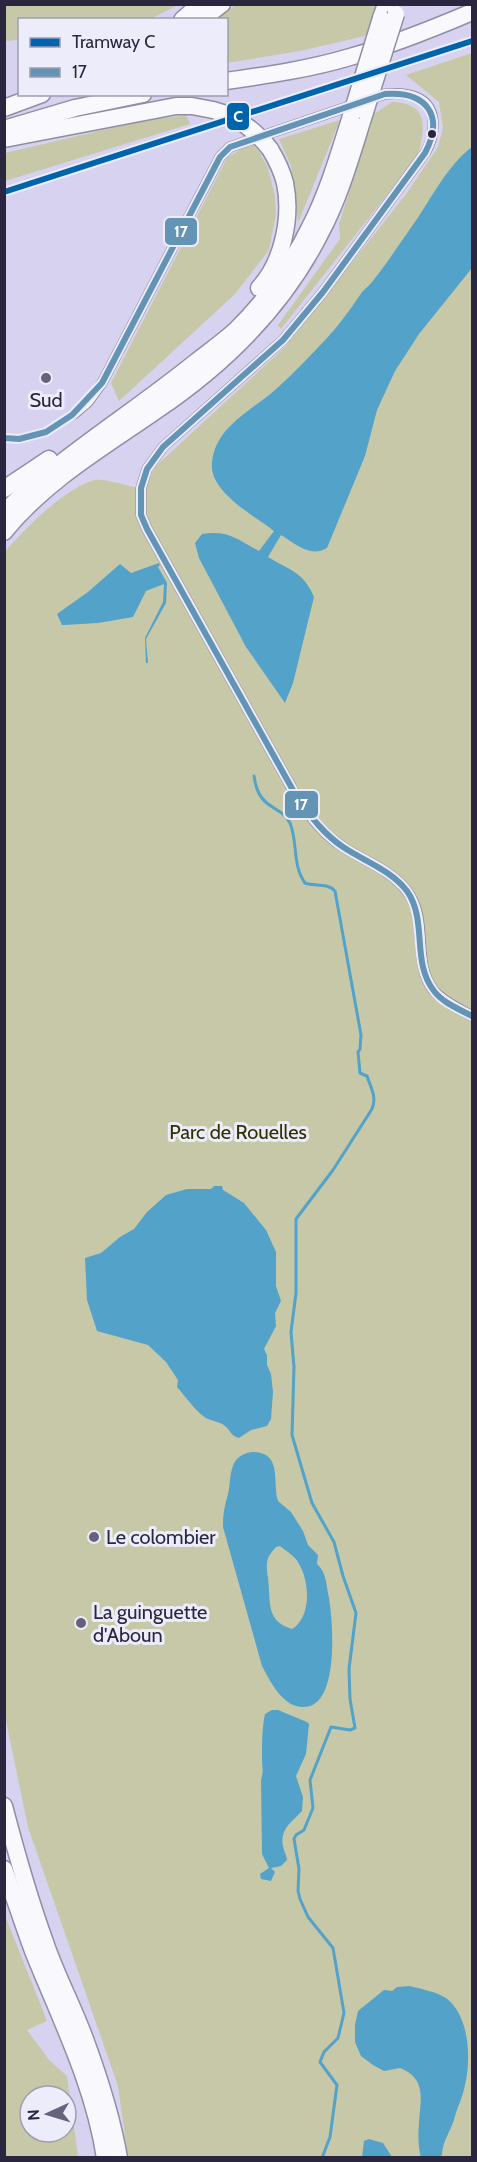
<svg xmlns="http://www.w3.org/2000/svg" width="477" height="2162" viewBox="0 0 477 2162" font-family="Cabin,sans-serif">
	<rect width="100%" height="100%" fill="#d6d2ef"/>
	<g fill="#c7c8a7" fill-rule="evenodd">
		<path d="M 5,4 L 178,4 L 178,5 L 150,19 L 20,20 L 19,43 L 17,40 L 5,41 Z"/>
		<path d="M 236,5 L 378,5 L 369,35 L 300,51 L 227,63 L 226,20 L 213,20 Z"/>
		<path d="M 472,53 L 472,2157 L 128,2157 L 118,2086 L 28,1827 L 4,1711 L 4,553 C 22,531 67,486 95,480 C 103,478 136,488 145,490 L 155,467 L 285,347 L 407,193 L 438,147 L 443,128 L 439,102 L 406,75 Z"/>
		<path d="M 392,102 C 429,103 426,128 417,157 L 281,329 L 278,325 L 340,239 L 339,224 L 374,114 Z"/>
		<path d="M 186,115 L 190,124 L 5,181 L 5,153 L 137,122 Z"/>
		<path d="M 340,120 L 298,223 L 291,166 L 279,139 Z"/>
		<path d="M 253,145 L 259,151 L 268,168 L 275,196 L 276,214 L 269,250 L 235,294 L 119,401 L 111,383 L 227,158 L 241,149 Z"/>
		<path d="M 4,1913 L 47,2021 L 27,2030 L 49,2060 L 67,2076 L 78,2157 L 5,2157 ZM 30,2096 L 66,2096 L 66,2132 L 30,2132 Z"/>
	</g>
	<g fill="#53a2ca" fill-rule="evenodd">
		<path d="M 472,147 L 472,268 L 419,334 L 395,371 L 377,410 L 365,456 L 327,548 C 310,558 296,544 281,535 L 268,557 C 289,570 304,572 314,597 L 293,683 L 285,703 L 246,647 L 199,558 L 195,543 L 202,534 C 229,530 236,539 259,551 L 274,531 C 255,516 209,492 212,463 C 215,427 251,411 275,390 C 293,374 310,356 327,338 C 339,325 350,310 360,295 C 363,290 368,287 372,282 C 388,262 402,240 417,219 C 433,195 449,164 472,147 Z"/>
		<path d="M 159,563 L 160,565 L 158,567 L 167,583 L 166,603 L 146,639 L 148,663 L 146,663 L 145,638 L 163,602 L 164,584 L 146,591 L 133,617 L 98,623 L 65,625 L 62,625 L 57,614 L 88,592 L 120,564 L 131,573 Z"/>
		<path d="M 214,1186 L 222,1186 L 223,1190 L 244,1203 L 266,1230 L 276,1252 L 276,1286 L 281,1301 L 275,1313 L 276,1326 L 264,1349 L 267,1355 L 267,1365 L 271,1374 L 273,1392 L 271,1419 L 267,1426 L 251,1430 L 239,1438 C 231,1436 231,1431 225,1426 C 219,1421 209,1421 203,1416 C 193,1408 186,1397 177,1387 L 178,1380 L 166,1362 L 148,1345 L 97,1331 L 87,1300 L 85,1258 L 101,1253 L 120,1237 L 134,1229 L 147,1212 L 166,1195 L 187,1189 L 211,1189 Z"/>
		<path d="M 252,1452 C 283,1452 272,1481 278,1501 L 291,1512 L 303,1531 L 308,1545 L 318,1555 L 317,1564 C 327,1573 326,1585 329,1598 C 333,1621 340,1710 302,1707 C 282,1706 270,1681 262,1666 L 223,1527 C 223,1516 224,1508 227,1498 C 233,1481 225,1456 252,1452 ZM 280,1546 C 285,1550 291,1554 295,1558 C 310,1576 313,1616 292,1629 C 265,1621 271,1601 268,1578 C 267,1571 266,1565 268,1558 C 270,1554 273,1550 276,1547 Z"/>
		<path d="M 272,1710 L 278,1710 L 307,1722 L 309,1724 L 306,1754 L 296,1776 L 303,1797 L 302,1811 C 290,1824 278,1830 284,1850 C 285,1854 287,1857 287,1860 L 281,1866 L 271,1868 L 275,1872 L 271,1881 L 261,1879 L 260,1874 L 269,1868 L 262,1854 L 261,1780 C 264,1769 262,1768 262,1757 C 262,1743 262,1728 265,1714 Z"/>
		<path d="M 410,1986 C 421,1989 437,1992 446,1998 C 470,2016 471,2059 465,2085 C 463,2096 458,2106 455,2116 C 452,2130 442,2141 442,2155 L 439,2157 L 421,2157 C 418,2147 418,2134 419,2123 C 420,2102 428,2079 400,2068 L 384,2071 L 373,2065 L 361,2056 L 355,2042 L 355,2025 L 358,2011 L 384,1990 L 392,1991 L 397,1987 Z"/>
		<path d="M 369,2139 L 383,2143 L 392,2157 L 362,2157 L 364,2141 Z"/>
	</g>
	<g fill="none" stroke-linecap="round" stroke-linejoin="round">
		<path stroke="#53a2ca" stroke-width="3" d="M 254,776 C 255,783 257,792 262,798 C 270,809 284,810 290,823 C 298,842 292,865 305,883 C 316,887 326,882 335,891 L 361,1035 L 360,1049 L 358,1052 L 360,1073 L 367,1076 C 371,1088 377,1097 372,1109 L 333,1170 L 296,1219 L 296,1293 L 291,1332 L 294,1367 L 292,1435 L 312,1503 L 334,1542 L 343,1576 L 356,1613 L 349,1669 L 350,1699 L 355,1728 L 350,1730 L 331,1727 L 310,1780 L 313,1808 L 304,1830 L 296,1835 L 294,1839 L 299,1869 L 298,1891 L 300,1899 L 308,1917 L 333,1948 L 344,2013 L 338,2038 L 324,2052 L 320,2062 L 337,2085 L 330,2137 L 322,2158"/>
		<defs>
			<path id="street" d="M 74,414 L 88,402 L 102,383 L 220,157 L 230,147 L 385,94 C 396,93 408,93 418,98 C 439,108 435,137 425,153 L 323,292 L 283,340 L 163,447 L 147,469 L 141,488 L 141,515 L 147,529 L 299,801 C 310,816 321,831 336,842 C 358,859 390,868 407,891 C 430,921 411,962 434,991 C 444,1002 460,1009 472,1016"/>
			<g id="highway">
				<path d="M 381,18 L 386,4"/>
				<path d="M 182,20 L 200,4"/>
				<path d="M 201,20 L 222,4"/>
				<path d="M 226,81 C 268,75 310,69 350,57 C 392,45 432,29 472,12"/>
				<path d="M 4,108 L 42,94"/>
				<path d="M 4,129 L 75,108 L 143,94"/>
				<path d="M 4,139 L 176,106 L 192,106 L 213,110"/>
				<path d="M 259,288 C 283,262 292,217 285,183 C 282,171 276,159 270,149"/>
				<path d="M 4,489 L 49,459"/>
				<path d="M 4,512 C 63,455 133,413 197,361 C 210,351 224,341 236,330 C 265,301 292,264 310,227 C 328,192 339,154 351,116"/>
				<path d="M 4,532 C 45,481 104,447 157,410 C 225,364 284,306 321,232 C 341,194 352,153 365,112"/>
				<path d="M 4,1806 C 16,1852 29,1898 45,1942 C 56,1975 73,2006 85,2039 C 99,2077 112,2117 119,2158"/>
				<path d="M 4,1869 C 14,1896 23,1924 33,1951 C 60,2018 94,2085 105,2158"/>
			</g>
		</defs>
		<use href="#street" stroke="#918da5" stroke-width="11"/>
		<use href="#highway" stroke="#918da5" stroke-width="19"/>
		<use href="#street" stroke="#f9f8fd" stroke-width="9"/>
		<use href="#highway" stroke="#f9f8fd" stroke-width="16"/>
		<defs>
			<g id="highway-bridge">
				<path d="M 213,110 C 237,116 255,130 270,149"/>
				<path d="M 365,112 L 396,14"/>
				<path d="M 351,116 L 381,18"/>
			</g>
		</defs>
		<use href="#highway-bridge" stroke="#918da5" stroke-width="19" stroke-linecap="butt"/>
		<use href="#highway-bridge" stroke="#f9f8fd" stroke-width="16"/>
		<defs>
			<path id="bus-1" d="M 4,438 L 19,439 L 46,432 L 72,415 L 102,383 L 220,157 L 230,147 L 385,94 C 426,91 445,115 425,153 L 323,292 L 283,340 L 163,447 L 147,469 L 141,488 L 141,515 L 147,529 L 299,801 C 312,818 325,835 343,847 C 364,861 391,870 407,891 C 428,921 411,962 434,991 C 443,1003 459,1009 472,1016"/>
		</defs>
		<use href="#bus-1" stroke="#edecfa" stroke-width="10"/>
		<use href="#bus-1" stroke="#6394b6" stroke-width="6"/>
		<defs>
			<path id="tram-1" d="M 4,192 L 472,41"/>
		</defs>
		<use href="#tram-1" stroke="#edecfa" stroke-width="10"/>
		<use href="#tram-1" stroke="#0064ac" stroke-width="6"/>
	</g>
	<circle fill="#2a2640" stroke="#edecfa" stroke-width="2" cx="432" cy="134" r="5"/>
	<g fill="#66627d" stroke="#edecfa" stroke-width="2">
		<circle cx="46" cy="378" r="6"/>
		<circle cx="94" cy="1537" r="6"/>
		<circle cx="81" cy="1623" r="6"/>
	</g>
	<g text-anchor="middle" dominant-baseline="central" stroke-width="6" stroke-linejoin="round" paint-order="stroke">
		<g font-size="20" fill="#2a2640" stroke="#edecfa" text-anchor="start">
			<text x="46" y="400" text-anchor="middle">Sud</text>
			<text x="106" y="1537">Le colombier</text>
			<text x="93" y="1612">La guinguette<tspan x="93" dy="23">d'Aboun</tspan></text>
		</g>
		<g font-size="20" fill="#303100" stroke="#edecfa">
			<text x="238" y="1132">Parc de Rouelles</text>
		</g>
	</g>
	<g stroke="#edecfa" stroke-width="2">
		<rect x="226" y="102" width="24" height="29" rx="6" fill="#0064ac"/>
		<rect x="164" y="217" width="34" height="29" rx="6" fill="#6394b6"/>
		<rect x="284" y="790" width="35" height="29" rx="6" fill="#6394b6"/>
	</g>
	<g font-size="16" text-anchor="middle" font-weight="bold" fill="#fff">
		<text x="238" y="122">C</text>
		<text x="181" y="237">17</text>
		<text x="301" y="810">17</text>
	</g>
	<rect width="477" height="2162" fill="none" stroke="#2a2640" stroke-width="12"/>
	<rect x="18" y="18" width="210" height="78" fill="#edecfa" stroke="#9f9db0" stroke-width="1.5"/>
	<rect x="30" y="38" width="30" height="9" fill="#0064ac" stroke="#9f9db0" stroke-width="1.5"/>
	<text x="72" y="48" font-size="18" fill="#2a2640">Tramway C</text>
	<rect x="30" y="68" width="30" height="9" fill="#6394b6" stroke="#9f9db0" stroke-width="1.5"/>
	<text x="72" y="78" font-size="18" fill="#2a2640">17</text>
	<g transform="translate(48 2114) rotate(266)"><circle r="28" fill="#edecfa" stroke="#9f9db0" stroke-width="1.5"/>
	<path d="M0-4.5L10 22L0 15L-10 22Z" fill="#66627d"/>
	<text y="-9" font-size="16" font-weight="bold" text-anchor="middle" fill="#2a2640">N</text>
	</g>
</svg>
